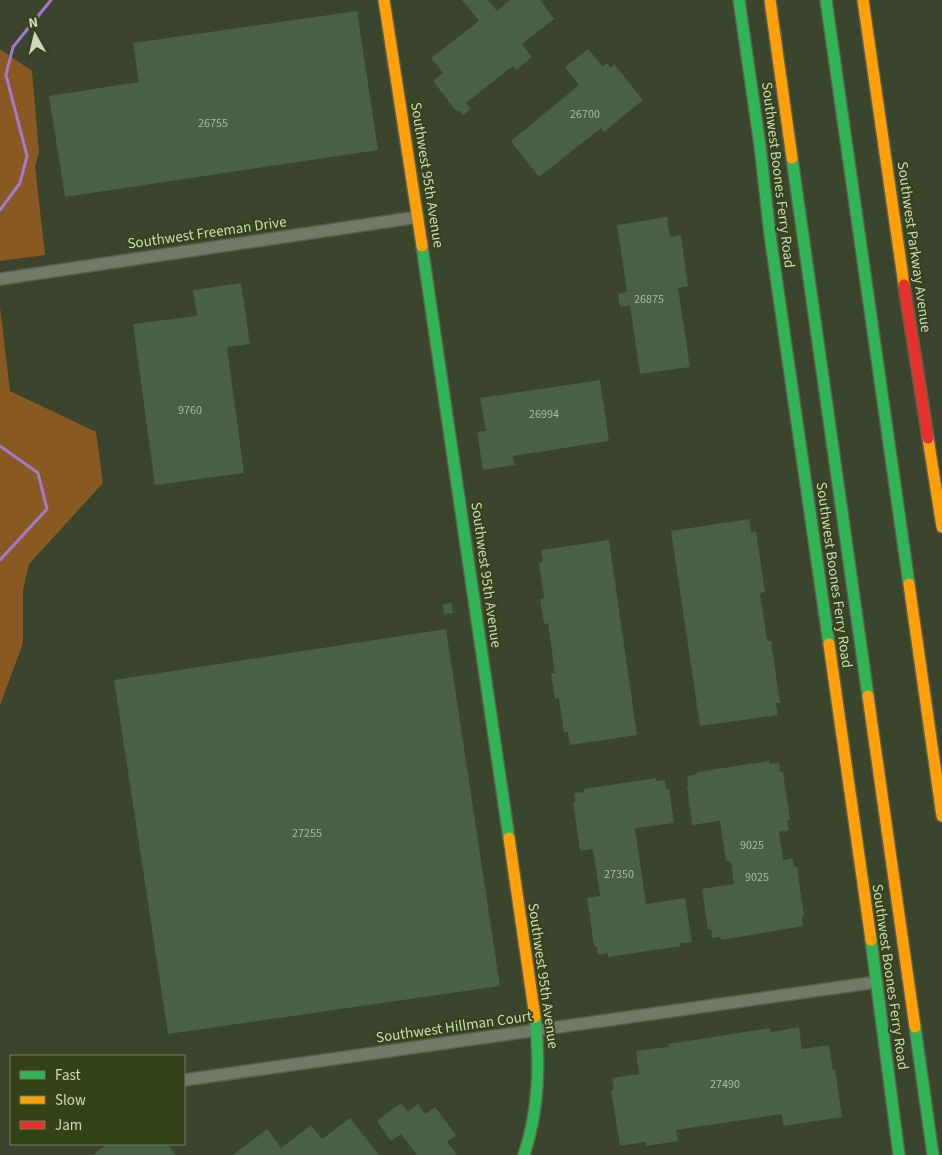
<svg xmlns="http://www.w3.org/2000/svg" width="942" height="1155" viewBox="0 0 942 1155" font-family="'Source Sans 3',sans-serif">
	<rect width="100%" height="100%" fill="#3b442c"/>
	<g fill="#885a22">
		<path d="M 0,49 L 32,71 L 39,153 L 35,166 L 45,255 L 0,261 Z"/>
		<path d="M 0,307 L 10,391 L 96,432 L 103,483 L 29,564 L 23,590 L 23,643 L 0,705 Z"/>
	</g>
	<g fill="none" stroke-linecap="round" stroke-linejoin="round">
		<g stroke="#a379cd" stroke-width="3">
			<path d="M 0,210 L 20,183 L 27,156 L 6,75 L 13,47 L 51,0"/>
			<path d="M 0,446 L 38,473 L 47,509 L 0,560"/>
		</g>
	</g>
	<g fill="#495f46">
		<path d="M 462,0 L 488,0 L 497,11 L 510,0 L 540,0 L 554,19 L 522,44 L 532,57 L 516,70 L 513,66 L 466,103 L 471,109 L 463,115 L 458,110 L 456,111 L 433,81 L 443,73 L 431,58 L 479,21 Z"/>
		<path d="M 357,11 L 378,150 L 65,197 L 49,96 L 139,82 L 133,43 Z"/>
		<path d="M 588,49 L 603,67 L 607,63 L 611,68 L 614,64 L 643,100 L 604,132 L 601,128 L 539,177 L 511,141 L 579,85 L 565,67 Z"/>
		<path d="M 667,217 L 670,237 L 681,235 L 688,286 L 678,288 L 690,367 L 640,374 L 630,305 L 620,307 L 618,294 L 627,292 L 617,225 Z"/>
		<path d="M 241,283 L 250,344 L 227,347 L 244,473 L 155,485 L 133,324 L 197,316 L 193,290 Z"/>
		<path d="M 600,380 L 609,441 L 513,456 L 515,465 L 483,470 L 477,432 L 486,431 L 480,398 Z"/>
		<path d="M 749,519 L 751,532 L 756,531 L 765,592 L 760,593 L 767,641 L 771,641 L 780,703 L 776,703 L 778,715 L 700,726 L 671,531 Z"/>
		<path d="M 609,540 L 637,735 L 570,745 L 568,732 L 564,733 L 559,698 L 555,699 L 551,673 L 555,673 L 548,623 L 544,624 L 540,599 L 544,598 L 539,563 L 543,562 L 541,550 Z"/>
		<path d="M 452,603 L 453,613 L 444,614 L 443,604 Z"/>
		<path d="M 446,629 L 500,986 L 168,1034 L 114,680 Z"/>
		<path d="M 769,761 L 770,764 L 779,763 L 780,772 L 783,772 L 790,820 L 787,820 L 789,830 L 779,832 L 783,860 L 793,858 L 794,867 L 797,867 L 804,916 L 802,916 L 803,926 L 721,940 L 720,937 L 712,938 L 711,929 L 708,930 L 702,889 L 734,884 L 731,861 L 726,861 L 720,821 L 692,825 L 687,786 L 688,786 L 687,776 L 697,774 L 697,772 Z"/>
		<path d="M 656,778 L 656,781 L 665,780 L 666,789 L 669,789 L 674,823 L 635,828 L 646,904 L 685,898 L 692,942 L 680,943 L 681,946 L 608,957 L 608,953 L 598,955 L 597,946 L 594,946 L 587,898 L 600,896 L 593,849 L 580,851 L 573,802 L 575,802 L 574,793 L 584,792 L 584,789 Z"/>
		<path d="M 799,1027 L 802,1049 L 829,1045 L 833,1070 L 835,1070 L 842,1117 L 783,1126 L 782,1114 L 676,1130 L 678,1141 L 646,1146 L 645,1142 L 620,1146 L 611,1090 L 614,1089 L 612,1078 L 639,1074 L 636,1051 L 669,1047 L 668,1044 L 770,1028 L 771,1032 Z"/>
		<path d="M 401,1103 L 408,1112 L 418,1104 L 425,1114 L 435,1107 L 456,1135 L 447,1142 L 457,1155 L 417,1155 L 401,1134 L 391,1141 L 377,1121 Z"/>
		<path d="M 350,1118 L 379,1155 L 233,1155 L 267,1129 L 281,1148 L 311,1125 L 322,1139 Z"/>
		<path d="M 107,1144 L 167,1144 L 176,1155 L 93,1155 Z"/>
	</g>
	<g fill="none" stroke-linecap="round" stroke-linejoin="round">
		<defs>
			<g id="street">
				<path d="M 0,279 L 418,217"/>
				<path d="M 184,1080 L 877,982"/>
			</g>
			<g id="fast">
				<path d="M 739,0 L 760,146 L 770,235 L 829,644"/>
				<path d="M 826,0 L 909,584"/>
				<path d="M 792,158 L 868,696"/>
				<path d="M 422,246 L 509,838"/>
				<path d="M 871,940 L 899,1155"/>
				<path d="M 915,1027 L 933,1155"/>
				<path d="M 524,1155 C 539,1109 540,1065 535,1017"/>
			</g>
			<g id="slow">
				<path d="M 384,0 L 422,246"/>
				<path d="M 770,0 L 792,158"/>
				<path d="M 863,0 L 904,285"/>
				<path d="M 928,438 L 942,527"/>
				<path d="M 909,584 L 942,816"/>
				<path d="M 829,644 L 871,940"/>
				<path d="M 868,696 L 915,1027"/>
				<path d="M 509,838 L 535,1017"/>
			</g>
			<path id="jam" d="M 904,285 L 928,438"/>
		</defs>
		<use href="#street" stroke="#59604c" stroke-width="14"/>
		<use href="#fast" stroke="#59604c" stroke-width="14"/>
		<use href="#slow" stroke="#59604c" stroke-width="14"/>
		<use href="#jam" stroke="#59604c" stroke-width="14"/>
		<use href="#street" stroke="#727968" stroke-width="11"/>
		<use href="#fast" stroke="#30b455" stroke-width="11"/>
		<use href="#slow" stroke="#ff9f0a" stroke-width="11"/>
		<use href="#jam" stroke="#e5322d" stroke-width="11"/>
	</g>
	<g text-anchor="middle" dominant-baseline="central" stroke-width="4" stroke-linejoin="round" paint-order="stroke">
		<g font-size="12" fill="#adbaa2">
			<text x="585" y="114">26700</text>
			<text x="213" y="123">26755</text>
			<text x="649" y="299">26875</text>
			<text x="190" y="410">9760</text>
			<text x="544" y="414">26994</text>
			<text x="307" y="833">27255</text>
			<text x="752" y="845">9025</text>
			<text x="619" y="874">27350</text>
			<text x="757" y="877">9025</text>
			<text x="725" y="1084">27490</text>
		</g>
		<g font-size="15" fill="#ced8c0" stroke="#344317">
			<text transform="translate(427 175) rotate(81)">Southwest 95th Avenue</text>
			<text transform="translate(778 175) rotate(83)">Southwest Boones Ferry Road</text>
			<text transform="translate(207 233) rotate(-8)">Southwest Freeman Drive</text>
			<text transform="translate(914 247) rotate(82)">Southwest Parkway Avenue</text>
			<text transform="translate(486 575) rotate(82)">Southwest 95th Avenue</text>
			<text transform="translate(834 575) rotate(82)">Southwest Boones Ferry Road</text>
			<text transform="translate(543 976) rotate(82)">Southwest 95th Avenue</text>
			<text transform="translate(890 977) rotate(82)">Southwest Boones Ferry Road</text>
			<text transform="translate(454 1027) rotate(-8)">Southwest Hillman Court</text>
		</g>
	</g>
	<rect x="10" y="1055" width="175" height="90" fill="#344317" stroke="#727f5b"/>
	<rect x="20" y="1071" width="25" height="8" fill="#30b455" stroke="#727f5b"/>
	<text x="55" y="1080" font-size="15" fill="#ced8c0">Fast</text>
	<rect x="20" y="1096" width="25" height="8" fill="#ff9f0a" stroke="#727f5b"/>
	<text x="55" y="1105" font-size="15" fill="#ced8c0">Slow</text>
	<rect x="20" y="1121" width="25" height="8" fill="#e5322d" stroke="#727f5b"/>
	<text x="55" y="1130" font-size="15" fill="#ced8c0">Jam</text>
	<g transform="translate(35 35) rotate(352)" stroke="#344317" stroke-width="4" paint-order="stroke">
	<path d="M0-4L9 19L0 12L-9 19Z" fill="#ced8c0"/>
	<text y="-8" font-size="14" font-weight="bold" text-anchor="middle" fill="#ced8c0">N</text>
	</g>
</svg>
